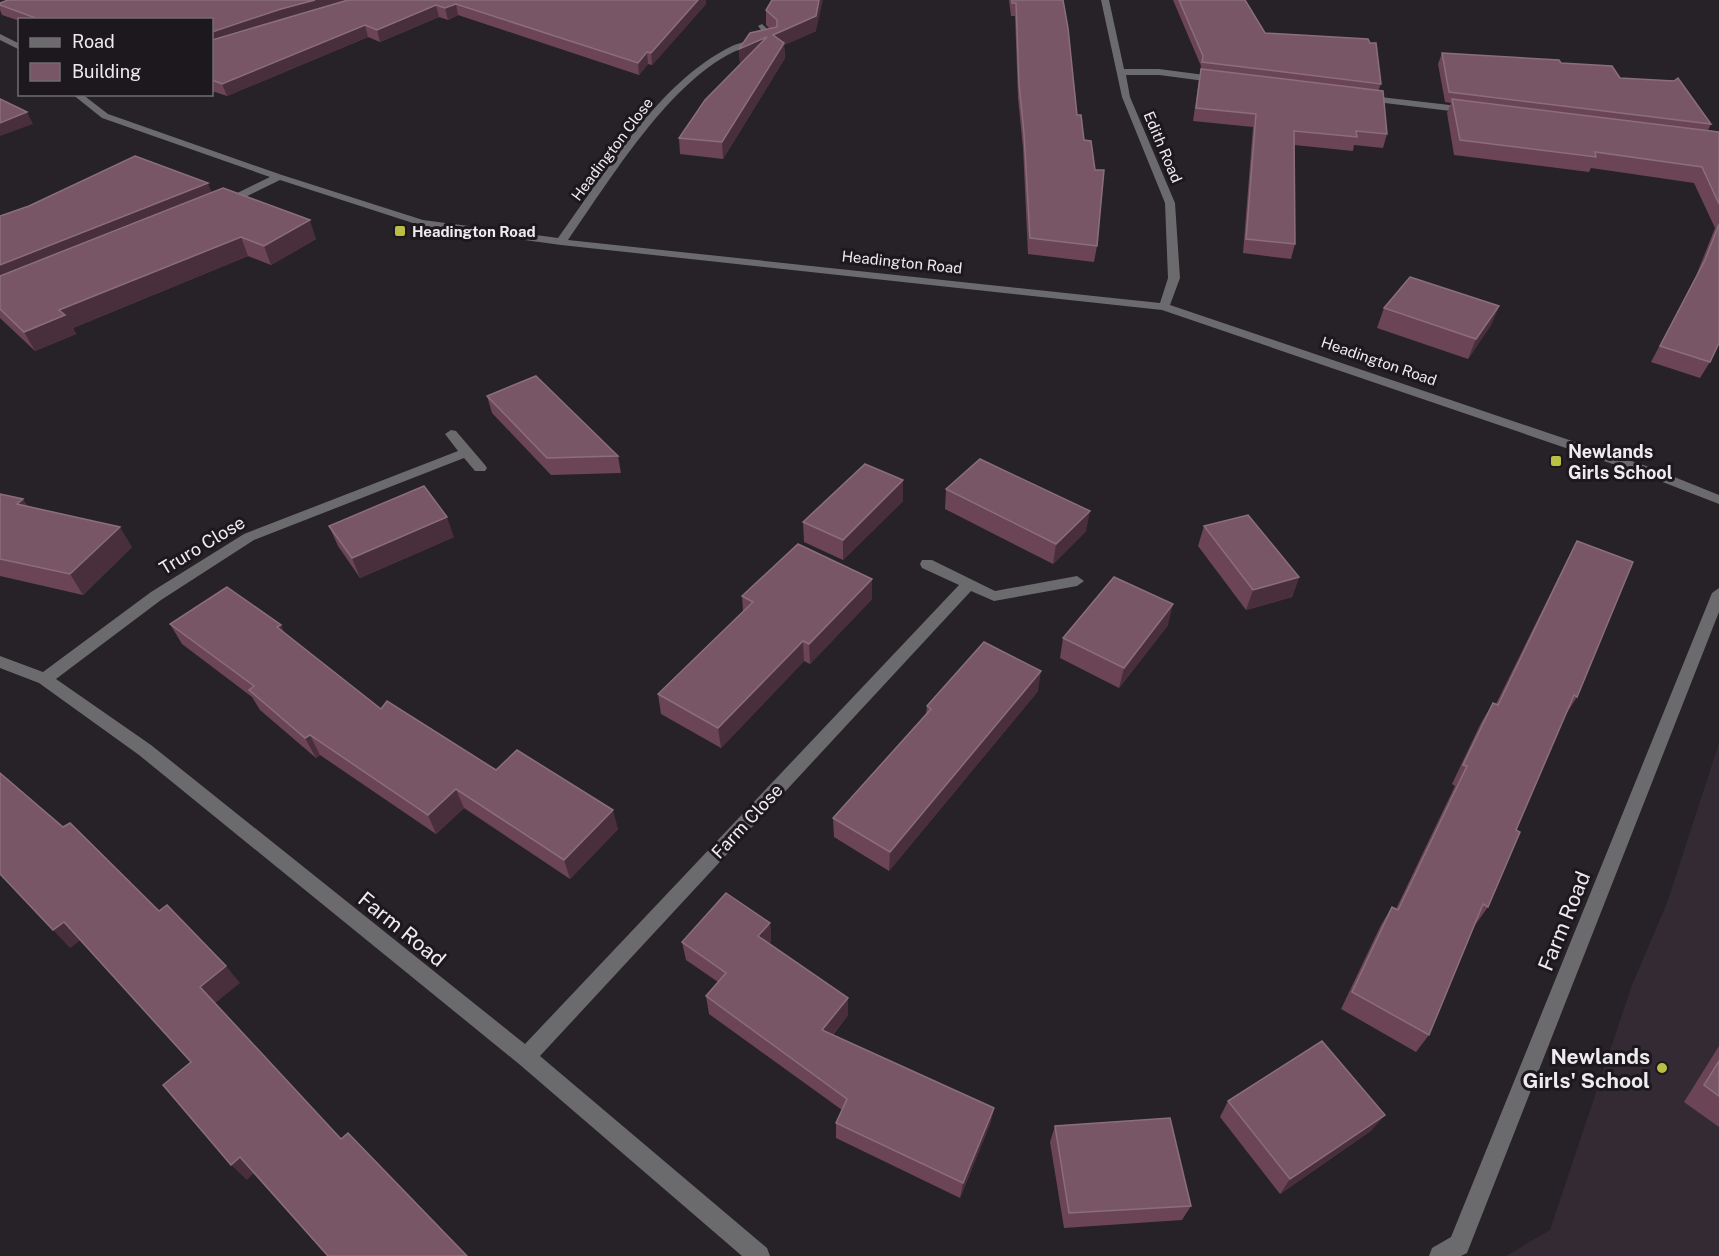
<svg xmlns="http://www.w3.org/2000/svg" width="1719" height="1256" viewBox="0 0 1719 1256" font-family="'Public Sans',sans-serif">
	<rect width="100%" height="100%" fill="#262227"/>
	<path fill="#332a34" d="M 1719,743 L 1719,1256 L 1506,1256 L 1550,1230 L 1632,985 L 1667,903 Z"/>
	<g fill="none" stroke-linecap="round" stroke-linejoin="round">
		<g fill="#6b6a6d" fill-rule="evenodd">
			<path d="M 1101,0 L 1109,0 L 1124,69 L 1159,69 L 1220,77 L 1224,80 L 1220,83 L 1159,75 L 1126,75 L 1130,97 L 1175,203 L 1180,278 L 1170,305 L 1652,468 L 1719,495 L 1719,504 L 1642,474 L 1162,310 L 561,245 L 422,226 L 280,180 L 229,205 L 221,205 L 221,201 L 270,177 L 102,118 L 72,94 L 82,94 L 108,114 L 282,175 L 423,220 L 558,238 C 605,174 658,82 732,46 C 743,41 756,40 767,38 L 758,26 L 762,24 L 776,37 L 776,41 C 764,44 751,44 740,49 C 671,78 610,180 568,240 L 1160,303 L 1168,278 L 1165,203 L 1122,97 Z"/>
			<path d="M 0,34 L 20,44 L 20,50 L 0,40 Z"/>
			<path d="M 1363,95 L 1467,107 L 1472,110 L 1467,113 L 1360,100 L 1358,98 Z"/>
			<path d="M 451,430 L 456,431 L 485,465 L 487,468 L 485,471 L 475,471 L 464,458 L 254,540 L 161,600 L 56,679 L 151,745 L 525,1044 L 959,585 L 922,568 L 920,564 L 922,560 L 932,560 L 995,591 L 1077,576 L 1084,581 L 1077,586 L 994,601 L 971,591 L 540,1056 L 767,1248 L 770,1256 L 742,1256 L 519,1064 L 139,755 L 39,683 L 0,668 L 0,656 L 43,672 L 151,592 L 244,534 L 458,451 L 445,434 Z"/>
			<path d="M 1719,588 L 1719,612 L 1467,1253 L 1461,1256 L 1429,1256 L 1432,1248 L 1451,1237 L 1712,593 Z"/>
		</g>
	</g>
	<g fill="#6b4555">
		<path d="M 8,0 L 706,0 L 706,4 L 652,65 L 648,64 L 639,75 L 458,15 L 448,20 L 439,17 L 380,42 L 368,37 L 227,96 L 212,91 L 212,20 L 20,20 L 20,21 L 2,15 L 0,10 L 0,3 Z"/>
		<path d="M 1009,0 L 1063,0 L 1077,115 L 1097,246 L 1094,262 L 1028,254 L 1023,148 L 1018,98 L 1015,16 L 1011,16 Z"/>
		<path d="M 1173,0 L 1245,0 L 1265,33 L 1381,84 L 1378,91 L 1387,134 L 1383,148 L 1354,145 L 1353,151 L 1294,145 L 1295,244 L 1291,259 L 1243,253 L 1253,127 L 1193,121 L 1201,66 Z"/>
		<path d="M 766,10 L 816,31 L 784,45 L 785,58 L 723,159 L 680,154 L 679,138 L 740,64 L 739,49 L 770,29 L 766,25 Z"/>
		<path d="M 1442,53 L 1561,63 L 1620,78 L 1711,124 L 1708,130 L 1719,132 L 1719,343 L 1710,362 L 1700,378 L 1651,362 L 1696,276 L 1715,228 L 1694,183 L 1591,168 L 1589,172 L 1454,155 L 1447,113 L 1451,103 L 1445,102 L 1438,64 Z"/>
		<path d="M 212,193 L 316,239 L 271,265 L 248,256 L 73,328 L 76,334 L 35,351 L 0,318 L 0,216 Z"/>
		<path d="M 1499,306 L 1491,325 L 1468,359 L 1377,328 L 1384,308 Z"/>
		<path d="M 487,396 L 618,456 L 621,473 L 551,475 L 492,413 Z"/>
		<path d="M 903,480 L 903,501 L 843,560 L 804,542 L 803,522 Z"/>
		<path d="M 946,489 L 1086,531 L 1053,564 L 945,509 Z"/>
		<path d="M 0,494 L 28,506 L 132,547 L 83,595 L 0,576 Z"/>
		<path d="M 329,526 L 454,537 L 360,578 L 338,546 Z"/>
		<path d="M 1204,526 L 1299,577 L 1292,597 L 1246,610 L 1198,546 Z"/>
		<path d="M 1577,541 L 1577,697 L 1565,716 L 1516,830 L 1488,907 L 1475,925 L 1429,1035 L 1416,1052 L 1341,1009 L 1381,925 L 1392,907 L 1396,909 L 1455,786 L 1452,784 L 1481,723 L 1493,703 L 1496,704 L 1566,562 Z"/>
		<path d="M 742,596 L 872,599 L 810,664 L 804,661 L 721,748 L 661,714 L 658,694 L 743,611 Z"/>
		<path d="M 170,624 L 285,633 L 381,709 L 496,770 L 618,829 L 570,879 L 464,808 L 436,834 L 320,755 L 316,758 L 260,710 L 252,697 L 182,644 Z"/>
		<path d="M 1168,625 L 1119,688 L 1060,658 L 1063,638 Z"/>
		<path d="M 1038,691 L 889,871 L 834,837 L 833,818 L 926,714 L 927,706 Z"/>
		<path d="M 770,923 L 771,941 L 769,944 L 848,998 L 848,1015 L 833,1035 L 994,1108 L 990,1124 L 960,1198 L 836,1138 L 836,1123 L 842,1110 L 709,1014 L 706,996 L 718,982 L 686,960 L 682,942 Z"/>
		<path d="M 1719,1046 L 1719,1127 L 1684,1102 Z"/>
		<path d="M 1228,1101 L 1372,1130 L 1280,1194 L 1220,1117 Z"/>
		<path d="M 1055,1126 L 1191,1206 L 1182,1220 L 1064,1228 L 1050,1142 Z"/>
	</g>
	<g fill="#492f3c">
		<path d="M 315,0 L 360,0 L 212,45 L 212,32 L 281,9 Z"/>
		<path d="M 698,0 L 706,0 L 706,4 L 652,65 L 651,53 Z"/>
		<path d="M 819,0 L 823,0 L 816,31 L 784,45 L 785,58 L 723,159 L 722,142 L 773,35 Z"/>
		<path d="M 456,4 L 458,15 L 448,20 L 445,8 Z"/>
		<path d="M 436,5 L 439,17 L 380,42 L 377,30 Z"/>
		<path d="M 365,25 L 368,37 L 227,96 L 222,84 Z"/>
		<path d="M 767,37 L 740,64 L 739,49 Z"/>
		<path d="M 647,52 L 648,64 L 639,75 L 638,63 Z"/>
		<path d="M 27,112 L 33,124 L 0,136 L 0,123 Z"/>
		<path d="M 208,183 L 215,201 L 0,289 L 0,265 Z"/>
		<path d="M 310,220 L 316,239 L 271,265 L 264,246 Z"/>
		<path d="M 241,237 L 248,256 L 73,328 L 76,334 L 35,351 L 24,332 L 59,310 Z"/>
		<path d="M 1499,306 L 1491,325 L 1468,359 L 1476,339 Z"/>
		<path d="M 903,480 L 903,501 L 843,560 L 843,540 Z"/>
		<path d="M 23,499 L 36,519 L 17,504 Z"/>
		<path d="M 1090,511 L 1086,531 L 1053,564 L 1056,544 Z"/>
		<path d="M 447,517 L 454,537 L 360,578 L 352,558 Z"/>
		<path d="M 120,527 L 132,547 L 83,595 L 70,574 Z"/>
		<path d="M 1299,577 L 1292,597 L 1246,610 L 1253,590 Z"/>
		<path d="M 872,579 L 872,599 L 810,664 L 809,644 Z"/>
		<path d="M 1173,604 L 1168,625 L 1119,688 L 1124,668 Z"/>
		<path d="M 281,625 L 291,645 L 277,627 Z"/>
		<path d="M 803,641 L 804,661 L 721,748 L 718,728 Z"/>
		<path d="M 1041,671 L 1038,691 L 889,871 L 890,852 Z"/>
		<path d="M 310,735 L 320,755 L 316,758 L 305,738 Z"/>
		<path d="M 456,789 L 464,808 L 436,834 L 428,815 Z"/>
		<path d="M 613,810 L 618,829 L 570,879 L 564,860 Z"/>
		<path d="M 64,922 L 81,940 L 70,948 L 53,930 Z"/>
		<path d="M 770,923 L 771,941 L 760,954 L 758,936 Z"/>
		<path d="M 226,966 L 240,983 L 214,1004 L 200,987 Z"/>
		<path d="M 848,998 L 848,1015 L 823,1047 L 822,1030 Z"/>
		<path d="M 994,1108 L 990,1124 L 960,1198 L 963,1183 Z"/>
		<path d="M 1385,1115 L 1372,1130 L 1280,1194 L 1290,1179 Z"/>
		<path d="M 240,1157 L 255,1172 L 247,1180 L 231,1165 Z"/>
	</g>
	<g fill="#795666" stroke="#8b6e7b" stroke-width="1.5">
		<path d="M 8,0 L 315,0 L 281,9 L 212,32 L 212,20 L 41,20 L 0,5 L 0,3 Z"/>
		<path d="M 348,0 L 698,0 L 651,53 L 647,52 L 638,63 L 456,4 L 445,8 L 436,5 L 377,30 L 365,25 L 222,84 L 212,80 L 212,40 Z"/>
		<path d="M 772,0 L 819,0 L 816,16 L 773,35 L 784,43 L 722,142 L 679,138 L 705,100 L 767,37 L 739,49 L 750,33 L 777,27 L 777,20 L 766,10 Z"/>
		<path d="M 1012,0 L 1063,0 L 1068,28 L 1077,115 L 1081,115 L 1084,140 L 1091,141 L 1095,170 L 1104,170 L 1097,246 L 1030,238 L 1024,134 L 1019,84 L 1016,3 L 1012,3 Z"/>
		<path d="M 1179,0 L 1245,0 L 1265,33 L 1368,39 L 1370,43 L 1376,43 L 1381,84 L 1202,62 L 1203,56 Z"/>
		<path d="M 1442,53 L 1559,60 L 1561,63 L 1612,66 L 1620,78 L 1674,81 L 1678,78 L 1711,124 L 1449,92 Z"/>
		<path d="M 1201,69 L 1383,91 L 1387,134 L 1356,131 L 1357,137 L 1294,131 L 1295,244 L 1246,239 L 1256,114 L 1196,108 Z"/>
		<path d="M 0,99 L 27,112 L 0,123 Z"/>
		<path d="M 1452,99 L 1719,132 L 1719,204 L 1702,167 L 1595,152 L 1596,157 L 1460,140 Z"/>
		<path d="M 135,156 L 208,183 L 0,265 L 0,216 L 29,206 Z"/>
		<path d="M 223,188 L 310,220 L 264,246 L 241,237 L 59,310 L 65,315 L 24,332 L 0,309 L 0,276 Z"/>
		<path d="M 1719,224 L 1719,343 L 1710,362 L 1660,346 L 1705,260 Z"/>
		<path d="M 1410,277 L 1499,306 L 1476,339 L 1384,308 Z"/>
		<path d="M 536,376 L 618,456 L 547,458 L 487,396 Z"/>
		<path d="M 980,459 L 1090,511 L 1056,544 L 946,489 Z"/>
		<path d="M 865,464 L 903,480 L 843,540 L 803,522 Z"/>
		<path d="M 424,486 L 447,517 L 352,558 L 329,526 Z"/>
		<path d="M 0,494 L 23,499 L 17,504 L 120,527 L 70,574 L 0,559 Z"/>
		<path d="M 1248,515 L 1299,577 L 1253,590 L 1204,526 Z"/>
		<path d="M 1577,541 L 1633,562 L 1577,697 L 1574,695 L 1516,830 L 1520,832 L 1488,907 L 1483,904 L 1429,1035 L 1352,992 L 1392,907 L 1398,910 L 1467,766 L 1463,765 L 1493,703 L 1498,705 Z"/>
		<path d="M 798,544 L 872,579 L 809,644 L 803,641 L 718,728 L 658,694 L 753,602 L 742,596 Z"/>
		<path d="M 1114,577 L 1173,604 L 1124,668 L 1063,638 Z"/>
		<path d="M 227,587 L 281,625 L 277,627 L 381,709 L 387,701 L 496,770 L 517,750 L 613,810 L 564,860 L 456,789 L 428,815 L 310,735 L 305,738 L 249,690 L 254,686 L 170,624 Z"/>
		<path d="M 984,642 L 1041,671 L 890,852 L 833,818 L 931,709 L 927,706 Z"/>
		<path d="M 0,773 L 63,827 L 70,823 L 159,911 L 167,905 L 226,966 L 200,987 L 341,1139 L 348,1133 L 467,1256 L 328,1256 L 240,1157 L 231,1165 L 163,1085 L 191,1062 L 64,922 L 53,930 L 0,874 Z"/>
		<path d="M 726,893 L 770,923 L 758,936 L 848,998 L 822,1030 L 994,1108 L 963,1183 L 836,1123 L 847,1099 L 706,996 L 726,973 L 682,942 Z"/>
		<path d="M 1322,1041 L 1385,1115 L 1290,1179 L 1228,1101 Z"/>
		<path d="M 1719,1061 L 1719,1096 L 1704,1085 Z"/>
		<path d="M 1170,1118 L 1191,1206 L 1069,1213 L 1055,1126 Z"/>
	</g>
	<g fill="#bbc044" stroke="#1d181d" stroke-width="2">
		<rect x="394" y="225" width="12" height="12" rx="3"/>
		<rect x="1550" y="455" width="12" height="12" rx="3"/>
		<circle cx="1662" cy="1068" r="6"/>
	</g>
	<g text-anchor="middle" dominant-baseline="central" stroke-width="6" stroke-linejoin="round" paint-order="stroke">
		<g font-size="15" fill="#eeebee" stroke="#1d181d">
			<text transform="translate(1163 147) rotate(67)">Edith Road</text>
			<text transform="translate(612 149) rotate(-53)">Headington Close</text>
			<text transform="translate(902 262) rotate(6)">Headington Road</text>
			<text transform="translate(1379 361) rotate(19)">Headington Road</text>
		</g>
		<g font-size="15" font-weight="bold" fill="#eeebee" stroke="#1d181d" text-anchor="start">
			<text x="412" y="231">Headington Road</text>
		</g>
		<g font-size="18" font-weight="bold" fill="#eeebee" stroke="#1d181d" text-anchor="start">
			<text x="1568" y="451">Newlands<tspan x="1568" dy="21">Girls School</tspan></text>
		</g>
		<g font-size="18" fill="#eeebee" stroke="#1d181d">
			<text transform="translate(202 545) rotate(-31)">Truro Close</text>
			<text transform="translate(747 821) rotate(-47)">Farm Close</text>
		</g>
		<g font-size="21" fill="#eeebee" stroke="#1d181d">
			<text transform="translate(1564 921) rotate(-68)">Farm Road</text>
			<text transform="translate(402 929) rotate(39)">Farm Road</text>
		</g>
		<g font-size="21" font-weight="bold" fill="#eeebee" stroke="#1d181d" text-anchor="end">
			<text x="1650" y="1056">Newlands<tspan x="1650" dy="24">Girls' School</tspan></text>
		</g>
	</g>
	<rect x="18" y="18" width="195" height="78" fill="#1d181d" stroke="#716c71" stroke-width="1.5"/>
	<rect x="30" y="38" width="30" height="9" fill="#6b6a6d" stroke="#716c71" stroke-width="1.5"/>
	<text x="72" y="48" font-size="18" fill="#eeebee">Road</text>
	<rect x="30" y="63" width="30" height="18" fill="#795666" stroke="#716c71" stroke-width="1.5"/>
	<text x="72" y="78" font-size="18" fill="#eeebee">Building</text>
</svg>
